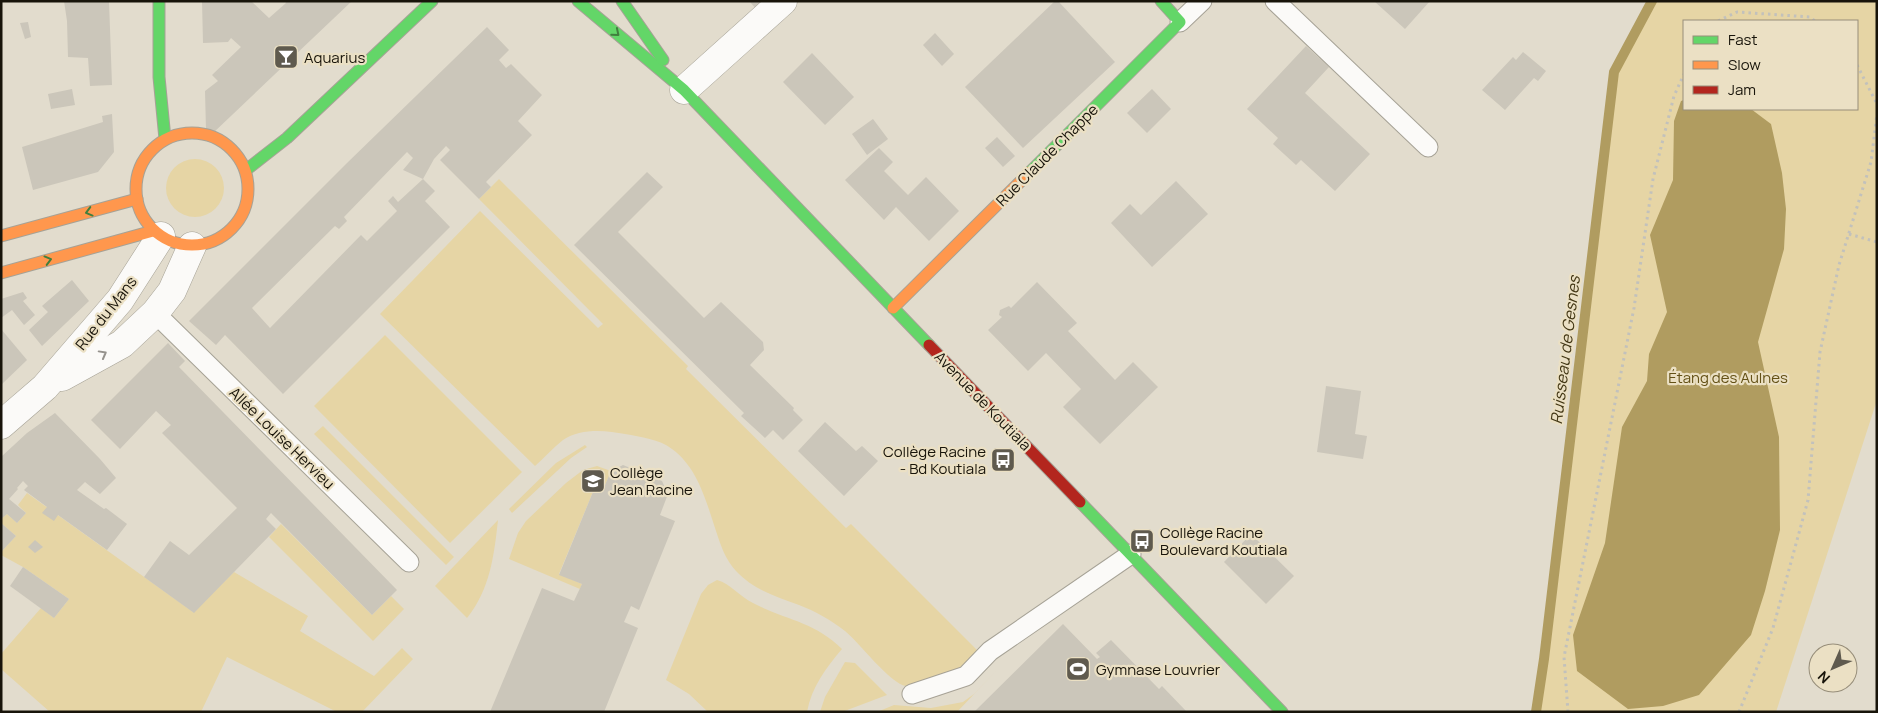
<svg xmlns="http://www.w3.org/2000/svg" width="1878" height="713" viewBox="0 0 1878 713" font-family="Manrope,sans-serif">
	<rect width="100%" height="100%" fill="#e2dccd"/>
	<g fill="#e6d5a5" fill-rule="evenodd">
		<path d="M 1652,1 L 1877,1 L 1877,400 L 1776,712 L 1536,712 L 1544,659 L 1614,72 ZM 1684,21 L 1857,21 L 1857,109 L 1684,109 Z"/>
		<circle cx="195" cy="188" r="29"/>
		<path d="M 499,179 L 688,366 L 686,369 L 846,528 L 851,524 L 979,652 C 975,656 971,662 966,666 C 953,676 923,688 906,686 C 890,684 859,642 845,631 C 831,620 815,611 799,605 C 775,596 754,590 736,571 C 725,559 721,546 716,531 C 706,501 698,468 672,449 C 659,439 641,437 625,434 C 606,430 580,428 563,440 C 553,448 544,458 535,466 L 380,314 L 480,211 L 598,328 L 603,324 L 479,199 Z"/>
		<path d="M 385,335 L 522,472 L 450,543 L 314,406 Z"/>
		<path d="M 323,426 L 454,557 L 446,565 L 314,434 Z"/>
		<path d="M 585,445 L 587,447 L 571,458 L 512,513 L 509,509 L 556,463 Z"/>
		<path d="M 597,466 L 611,471 L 603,490 L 595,487 L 559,574 L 582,584 L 580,589 L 509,559 L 518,533 L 526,521 L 566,483 L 583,470 Z"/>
		<path d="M 27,493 L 193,612 L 234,572 L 308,616 L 300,631 L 374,676 L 402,648 L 413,659 L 362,712 L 337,712 L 227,657 L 201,712 L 50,712 L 1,669 L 1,654 L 41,608 L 54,618 L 69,599 L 23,567 L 1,555 L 1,552 L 16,536 L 1,523 L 1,519 L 7,514 L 17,523 L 26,513 L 18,505 Z"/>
		<path d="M 498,520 C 494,556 490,589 467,618 L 435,586 Z"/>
		<path d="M 281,524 L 372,615 L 391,596 L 404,609 L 373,641 L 269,537 Z"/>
		<path d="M 717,580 C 731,584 739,596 753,603 C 785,620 814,621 842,649 C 826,668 812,686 807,712 L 708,712 L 689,694 L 666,680 L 701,594 L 708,585 Z"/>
		<path d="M 845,662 L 855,663 L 887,695 L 842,712 L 820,712 L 825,697 Z"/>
		<path d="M 997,670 L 957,712 L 877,712 L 894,705 L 931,708 L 963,702 L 974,694 Z"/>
	</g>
	<path fill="#b09c60" d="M 1684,100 L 1684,109 L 1751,109 L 1771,124 L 1782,173 L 1786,209 L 1784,249 L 1758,342 L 1779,437 L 1780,530 L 1765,591 L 1751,635 L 1699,695 L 1663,706 L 1628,709 L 1577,671 L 1573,635 L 1605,543 L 1622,427 L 1647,381 L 1649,354 L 1667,312 L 1650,235 L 1673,180 L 1674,121 L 1681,101 Z"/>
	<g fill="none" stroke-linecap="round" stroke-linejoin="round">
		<path stroke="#b09c60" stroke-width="10" d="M 1536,712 L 1544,659 L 1614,72 L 1652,1"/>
	</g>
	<g fill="#cbc6ba">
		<path d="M 64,1 L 109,1 L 112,85 L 90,86 L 88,58 L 68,57 L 67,21 Z"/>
		<path d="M 202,1 L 251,1 L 269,18 L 286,3 L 285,1 L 352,1 L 212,134 L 206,130 L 205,91 L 218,81 L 212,75 L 241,47 L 231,38 L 228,42 L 203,43 Z"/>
		<path d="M 749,1 L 770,1 L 759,12 Z"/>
		<path d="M 1055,1 L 1058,1 L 1115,62 L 1023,148 L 965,87 Z"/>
		<path d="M 1374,1 L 1430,1 L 1405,29 Z"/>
		<path d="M 28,22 L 31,37 L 25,39 L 20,23 Z"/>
		<path d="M 487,27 L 509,50 L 499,60 L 506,68 L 511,64 L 542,95 L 518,121 L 532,135 L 486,182 L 491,187 L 479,199 L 440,160 L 450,150 L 446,146 L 434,159 L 423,179 L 403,170 L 413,158 L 407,152 L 344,217 L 347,221 L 339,229 L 335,226 L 252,308 L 270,328 L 361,235 L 367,241 L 397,211 L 388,201 L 393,196 L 398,202 L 423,179 L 435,191 L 425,201 L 450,227 L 283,394 L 225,335 L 216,345 L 189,321 L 347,163 Z"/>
		<path d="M 935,33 L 954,54 L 942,66 L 923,45 Z"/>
		<path d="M 1306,46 L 1329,67 L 1305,93 L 1370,154 L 1335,191 L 1301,160 L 1296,165 L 1273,144 L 1278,138 L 1247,109 Z"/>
		<path d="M 1523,52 L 1546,71 L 1538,81 L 1534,78 L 1505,110 L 1482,90 L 1513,57 L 1516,60 Z"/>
		<path d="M 812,53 L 854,97 L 825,125 L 783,82 Z"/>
		<path d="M 72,89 L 75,105 L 51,109 L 48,94 Z"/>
		<path d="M 1152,89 L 1171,109 L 1147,133 L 1127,113 Z"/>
		<path d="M 112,114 L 114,152 L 98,172 L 33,190 L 22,147 L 103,122 L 102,116 Z"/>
		<path d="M 873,119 L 888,139 L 867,155 L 852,134 Z"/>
		<path d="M 997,137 L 1015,156 L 1003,167 L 985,148 Z"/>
		<path d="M 879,148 L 893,162 L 884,171 L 908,195 L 926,177 L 959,211 L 929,241 L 896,207 L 884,220 L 845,180 Z"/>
		<path d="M 647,172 L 663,187 L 618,232 L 704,318 L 721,302 L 763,342 L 764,350 L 750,365 L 794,408 L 793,410 L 803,420 L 783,440 L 773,430 L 765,438 L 741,416 L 744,413 L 574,245 Z"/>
		<path d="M 1176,181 L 1208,214 L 1152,267 L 1111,223 L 1130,204 L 1141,215 Z"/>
		<path d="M 72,280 L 89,301 L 42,346 L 29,330 L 48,312 L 42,306 Z"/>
		<path d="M 1037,282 L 1077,323 L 1068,331 L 1115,380 L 1133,362 L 1158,387 L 1100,444 L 1063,407 L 1081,389 L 1046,353 L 1028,371 L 988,330 L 1002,317 L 999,315 L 1000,310 L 1009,306 L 1011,308 Z"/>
		<path d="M 23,292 L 27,298 L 23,301 L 35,315 L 24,325 L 12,310 L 1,318 L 1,299 Z"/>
		<path d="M 1,329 L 27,360 L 1,385 Z"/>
		<path d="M 168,343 L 185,361 L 179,367 L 397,590 L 372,615 L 271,513 L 266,519 L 276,529 L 194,613 L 144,577 L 170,541 L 189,555 L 237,508 L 162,433 L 171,425 L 156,411 L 120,449 L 91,420 Z"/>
		<path d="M 1326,386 L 1361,391 L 1355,434 L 1367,436 L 1363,459 L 1317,452 Z"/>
		<path d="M 55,413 L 100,459 L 116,478 L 100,494 L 85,482 L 77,490 L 104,509 L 106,508 L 127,524 L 107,550 L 58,515 L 54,521 L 42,513 L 47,507 L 24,490 L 28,486 L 23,481 L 17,488 L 18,489 L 9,499 L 26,513 L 17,523 L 7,514 L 1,519 L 1,457 L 27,433 Z"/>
		<path d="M 825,422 L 856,451 L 862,446 L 878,461 L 844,496 L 798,451 Z"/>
		<path d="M 623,465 L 662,481 L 668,494 L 660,515 L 675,521 L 639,610 L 631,606 L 624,622 L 638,628 L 604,712 L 490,712 L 542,588 L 574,601 L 582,584 L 559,575 L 595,487 L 603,490 L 611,471 Z"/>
		<path d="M 1,523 L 16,536 L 1,552 Z"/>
		<path d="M 1251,534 L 1294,576 L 1266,604 L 1224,562 Z"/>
		<path d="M 35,540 L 43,547 L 35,553 L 28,547 Z"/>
		<path d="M 23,567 L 69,599 L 54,618 L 10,586 Z"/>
		<path d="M 1063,624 L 1097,659 L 1100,657 L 1096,653 L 1111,640 L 1159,689 L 1162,686 L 1187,712 L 974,712 Z"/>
	</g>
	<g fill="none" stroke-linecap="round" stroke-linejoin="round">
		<defs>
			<g id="lane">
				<path d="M 1275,1 L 1428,147"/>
				<path d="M 1180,22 L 1202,1"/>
				<path d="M 155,313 L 409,562"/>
				<path d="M 912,694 L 966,676 L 990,651 L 1131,554"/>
			</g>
			<g id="street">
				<path d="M 684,90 L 783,1"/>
				<path d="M 62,377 L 122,344 L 155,313 L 172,291 L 192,246"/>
				<path d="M 1,425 L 45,387 L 120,300 L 161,236"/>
			</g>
			<g id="fast">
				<path d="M 159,1 L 159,77 L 165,139"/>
				<path d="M 578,1 L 684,90 L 929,345"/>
				<path d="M 622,1 L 663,60"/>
				<path d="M 246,170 L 287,138 L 432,1"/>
				<path d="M 1030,172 L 1180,22 L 1161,1"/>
				<path d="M 1080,502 L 1282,712"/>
			</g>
			<g id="slow">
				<circle cx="192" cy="189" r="56"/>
				<path d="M 1,236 L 137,199"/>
				<path d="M 1,273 L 153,231"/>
				<path d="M 893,308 L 1030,172"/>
			</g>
			<path id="jam" d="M 929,345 L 1080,502"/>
		</defs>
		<use href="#lane" stroke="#a6a296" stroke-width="21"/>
		<use href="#street" stroke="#a6a296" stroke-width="29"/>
		<use href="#fast" stroke="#a6a296" stroke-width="13"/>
		<use href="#slow" stroke="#a6a296" stroke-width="13"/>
		<use href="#jam" stroke="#a6a296" stroke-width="13"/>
		<g stroke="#c2c1bc" stroke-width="3" stroke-dasharray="2.5 4" stroke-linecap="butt">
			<path d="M 1718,21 L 1737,12 L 1810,17 L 1815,21"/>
			<path d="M 1857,65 L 1877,104"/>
			<path d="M 1849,234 L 1877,242"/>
			<path d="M 1568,712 L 1564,657 L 1634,308 L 1653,179 L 1674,96 L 1684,74"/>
			<path d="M 1739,712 L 1773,628 L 1808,500 L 1820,352 L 1839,265 L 1871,162 L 1877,114"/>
		</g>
		<use href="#lane" stroke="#fbfaf8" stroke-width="19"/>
		<use href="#street" stroke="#fbfaf8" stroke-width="28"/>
		<use href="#fast" stroke="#63d668" stroke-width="11"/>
		<use href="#slow" stroke="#ff974d" stroke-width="11"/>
		<use href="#jam" stroke="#b3261e" stroke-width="11"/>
	</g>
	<defs><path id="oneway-chevron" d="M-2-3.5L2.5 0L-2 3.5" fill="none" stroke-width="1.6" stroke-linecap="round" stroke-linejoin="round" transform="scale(1.25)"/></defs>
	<g stroke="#417f3e">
		<use href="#oneway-chevron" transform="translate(616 33) rotate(40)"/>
		<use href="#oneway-chevron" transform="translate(89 212) rotate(165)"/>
		<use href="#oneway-chevron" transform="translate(48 260) rotate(-15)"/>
	</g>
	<use stroke="#95928d" href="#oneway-chevron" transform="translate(103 354) rotate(-29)"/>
	<defs>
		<symbol id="bar-square" viewBox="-11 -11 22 22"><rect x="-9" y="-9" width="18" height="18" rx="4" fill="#5f5a4e" stroke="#ebe0c4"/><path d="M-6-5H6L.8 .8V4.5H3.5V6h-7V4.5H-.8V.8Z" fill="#fff"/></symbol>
		<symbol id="bus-square" viewBox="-11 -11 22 22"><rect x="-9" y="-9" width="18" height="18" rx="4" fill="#5f5a4e" stroke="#ebe0c4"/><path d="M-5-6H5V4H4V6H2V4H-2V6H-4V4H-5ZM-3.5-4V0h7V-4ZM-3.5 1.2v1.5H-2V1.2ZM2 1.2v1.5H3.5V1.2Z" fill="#fff"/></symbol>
		<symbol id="school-square" viewBox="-11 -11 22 22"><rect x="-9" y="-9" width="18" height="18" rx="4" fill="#5f5a4e" stroke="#ebe0c4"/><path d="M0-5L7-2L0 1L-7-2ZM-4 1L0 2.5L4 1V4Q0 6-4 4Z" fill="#fff"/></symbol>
		<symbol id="stadium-square" viewBox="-11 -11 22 22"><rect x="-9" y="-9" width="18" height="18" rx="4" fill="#5f5a4e" stroke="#ebe0c4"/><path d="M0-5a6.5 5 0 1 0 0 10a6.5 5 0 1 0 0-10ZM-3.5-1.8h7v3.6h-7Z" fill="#fff"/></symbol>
	</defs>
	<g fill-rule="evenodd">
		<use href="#bar-square" x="272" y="43" width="28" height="28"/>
		<use href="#bus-square" x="989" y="446" width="28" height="28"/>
		<use href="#school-square" x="579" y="467" width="28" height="28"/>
		<use href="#bus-square" x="1128" y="527" width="28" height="28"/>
		<use href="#stadium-square" x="1064" y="655" width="28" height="28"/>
	</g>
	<g text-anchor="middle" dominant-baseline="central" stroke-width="4.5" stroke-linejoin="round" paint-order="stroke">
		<g font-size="15" fill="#18140a" stroke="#ebe0c4" text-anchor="start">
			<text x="304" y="57">Aquarius</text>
			<text x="986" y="451" text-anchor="end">Collège Racine<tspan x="986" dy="17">- Bd Koutiala</tspan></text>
			<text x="610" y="472">Collège<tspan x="610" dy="17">Jean Racine</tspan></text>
			<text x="1160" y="532">Collège Racine<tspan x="1160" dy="17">Boulevard Koutiala</tspan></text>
			<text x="1096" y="669">Gymnase Louvrier</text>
		</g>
		<g font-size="15" fill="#18140a" stroke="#ebe0c4">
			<text transform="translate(1047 155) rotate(-45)">Rue Claude Chappe</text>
			<text transform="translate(106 313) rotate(-52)">Rue du Mans</text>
			<text transform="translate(983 401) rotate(46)">Avenue de Koutiala</text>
			<text transform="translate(282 438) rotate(44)">Allée Louise Hervieu</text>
		</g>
		<g font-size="15" fill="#645116" stroke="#ebe0c4">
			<text x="1728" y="377">Étang des Aulnes</text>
		</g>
		<g font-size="16" font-style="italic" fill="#433715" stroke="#ebe0c4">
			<text transform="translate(1565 350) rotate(-83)">Ruisseau de Gesnes</text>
		</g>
	</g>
	<rect width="1878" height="713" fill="none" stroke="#18140a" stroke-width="5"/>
	<rect x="1683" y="20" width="175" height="90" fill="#ebe0c4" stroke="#978e7a"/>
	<rect x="1693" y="36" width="25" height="8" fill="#63d668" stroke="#978e7a"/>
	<text x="1728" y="45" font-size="15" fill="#18140a">Fast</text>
	<rect x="1693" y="61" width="25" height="8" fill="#ff974d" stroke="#978e7a"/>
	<text x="1728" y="70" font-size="15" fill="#18140a">Slow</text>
	<rect x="1693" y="86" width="25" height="8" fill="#b3261e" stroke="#978e7a"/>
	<text x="1728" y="95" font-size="15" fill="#18140a">Jam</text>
	<g transform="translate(1833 668) rotate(225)"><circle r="24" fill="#ebe0c4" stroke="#978e7a"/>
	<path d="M0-4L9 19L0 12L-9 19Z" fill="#5f5a4e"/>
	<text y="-8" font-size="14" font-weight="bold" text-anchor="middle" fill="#18140a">N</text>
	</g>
</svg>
